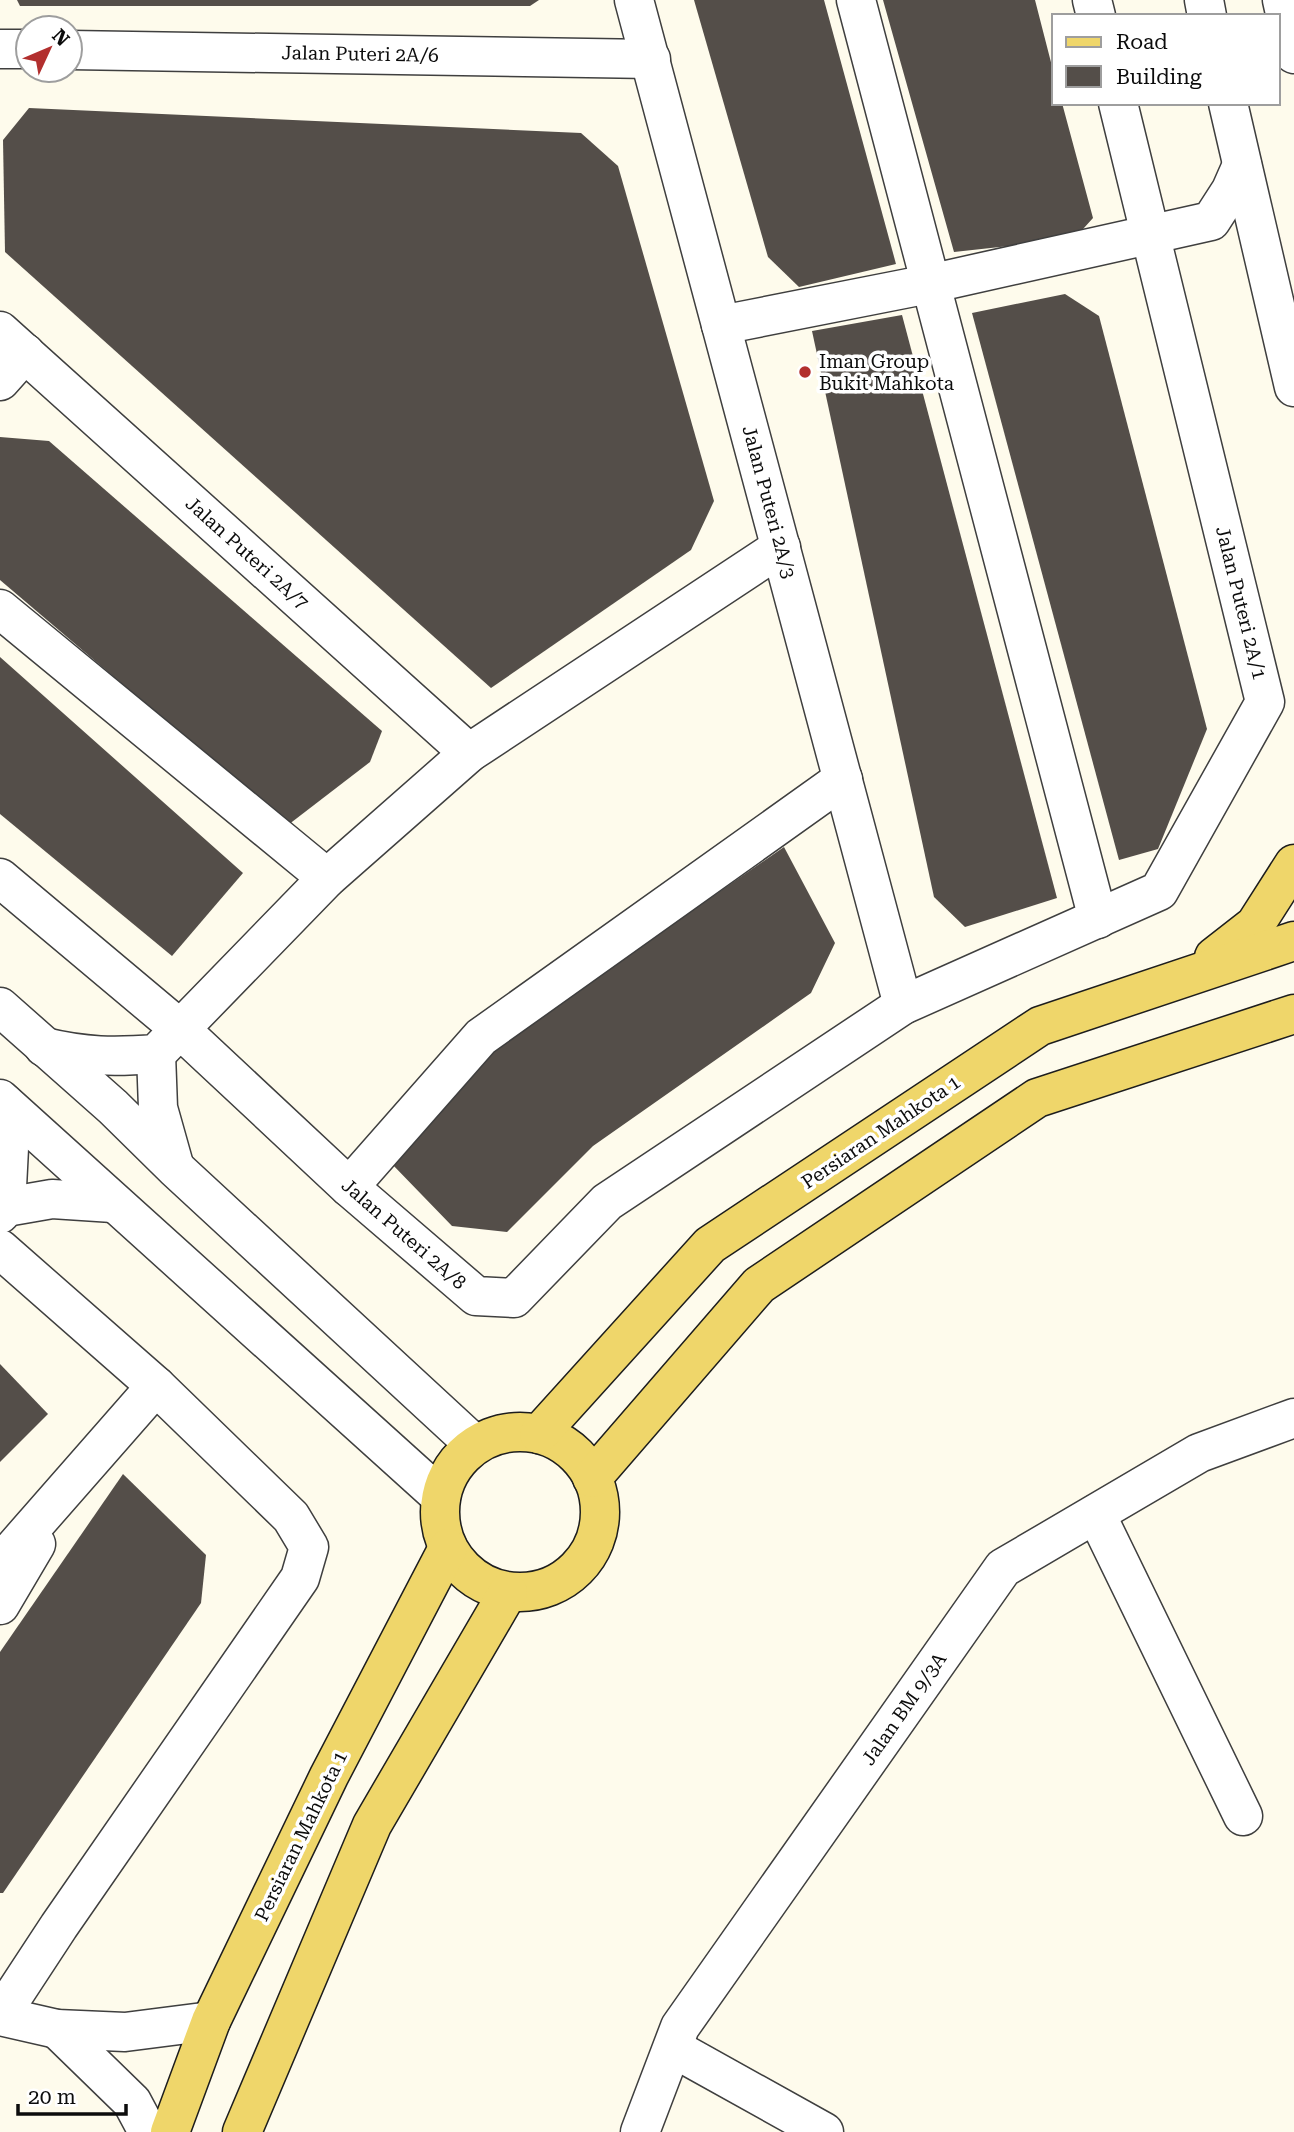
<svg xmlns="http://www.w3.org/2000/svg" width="1294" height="2132" viewBox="0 0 1294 2132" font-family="'Roboto Serif',serif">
	<rect width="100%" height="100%" fill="#fefbec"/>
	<g fill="#544e49">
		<path d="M 17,0 L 539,0 L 530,6 L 20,6 Z"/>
		<path d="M 694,0 L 824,0 L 896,264 L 799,287 L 768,257 Z"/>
		<path d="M 883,0 L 1035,0 L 1054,74 L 1054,103 L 1062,103 L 1093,218 L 1074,239 L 954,252 Z"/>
		<path d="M 29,108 L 581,133 L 618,166 L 714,501 L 691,550 L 491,688 L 5,252 L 3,140 Z"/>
		<path d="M 1065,294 L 1099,316 L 1207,729 L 1158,849 L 1119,860 L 972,313 Z"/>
		<path d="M 902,315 L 1057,898 L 965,927 L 934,897 L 812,331 Z"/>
		<path d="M 0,437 L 49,441 L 382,731 L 370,762 L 288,825 L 0,580 Z"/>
		<path d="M 0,657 L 243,873 L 172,956 L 0,814 Z"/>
		<path d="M 784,847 L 835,943 L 811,993 L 593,1146 L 507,1232 L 452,1226 L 391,1163 L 495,1047 Z"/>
		<path d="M 0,1364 L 48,1414 L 0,1462 Z"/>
		<path d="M 123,1474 L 206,1555 L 201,1603 L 3,1893 L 0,1893 L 0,1652 Z"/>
	</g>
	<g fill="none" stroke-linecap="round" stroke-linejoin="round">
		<defs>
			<g id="minor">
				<path d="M 634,0 L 903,1005"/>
				<path d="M 856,0 L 1098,919"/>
				<path d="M 1092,0 L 1096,16"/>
				<path d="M 1204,0 L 1207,16"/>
				<path d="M 1282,0 L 1294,54"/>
				<path d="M 0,49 L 28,49"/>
				<path d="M 70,50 L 651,59"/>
				<path d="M 1228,103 L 1294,387"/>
				<path d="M 721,325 L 929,284 L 1211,221 L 1231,190 L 1242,165"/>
				<path d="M 0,331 L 469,753"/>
				<path d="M 0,381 L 25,353"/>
				<path d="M 0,609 L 327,878"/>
				<path d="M 0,878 L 180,1029 L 349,1187 L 476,1296 L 514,1298 L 607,1202 L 903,1005 L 1159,891 L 1265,702 L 1118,103"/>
				<path d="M 0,1007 L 113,1107 L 175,1168 L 475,1445"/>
				<path d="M 44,1047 C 85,1057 115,1057 156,1054 L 327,878 L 469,753 L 781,547"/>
				<path d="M 156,1054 L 158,1108 L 174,1165"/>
				<path d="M 0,1099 L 441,1497"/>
				<path d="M 349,1187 L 481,1037 L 843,779"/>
				<path d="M 6,1207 L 52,1199 L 113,1203"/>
				<path d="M 0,1214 L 6,1207 L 9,1148 L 4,1103"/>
				<path d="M 0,1249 L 156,1386 L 291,1517 L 309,1547 L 300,1578 L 59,1926 L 0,2016"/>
				<path d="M 1096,1514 L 1243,1816"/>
				<path d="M 0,1564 L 156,1386"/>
				<path d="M 0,1605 L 36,1544"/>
				<path d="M 0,2016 L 57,2029 L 125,2032 L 211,2021"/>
				<path d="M 57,2029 L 132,2102 L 148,2132"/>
				<path d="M 673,2048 L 824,2132"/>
				<path d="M 640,2132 L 680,2027 L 1003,1568 L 1199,1453 L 1294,1418"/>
			</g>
			<g id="major">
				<path d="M 1214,957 L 1255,925 L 1294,864"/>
				<circle cx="520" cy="1512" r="80"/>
				<path d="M 539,1434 L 710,1245 L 1040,1026 L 1294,941"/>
				<path d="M 592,1478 L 759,1285 L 1037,1098 L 1294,1014"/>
				<path d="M 170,2132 L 211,2021 L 329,1776 L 448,1548"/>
				<path d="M 242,2132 L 372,1825 L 508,1592"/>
			</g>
		</defs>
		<use href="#minor" stroke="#3f3f3f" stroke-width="41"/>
		<use href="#major" stroke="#1d1d1d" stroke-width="41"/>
		<use href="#minor" stroke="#fff" stroke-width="38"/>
		<use href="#major" stroke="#efd66a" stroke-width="38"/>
	</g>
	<circle fill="#b22f2e" stroke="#fff" stroke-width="2.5" cx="805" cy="372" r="7"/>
	<g text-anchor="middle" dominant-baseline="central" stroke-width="7" stroke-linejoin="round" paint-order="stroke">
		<g font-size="19" fill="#0c0c0c" stroke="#fff">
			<text transform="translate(360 54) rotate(1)">Jalan Puteri 2A/6</text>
			<text transform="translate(769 502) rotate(75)">Jalan Puteri 2A/3</text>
			<text transform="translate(247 553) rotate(42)">Jalan Puteri 2A/7</text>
			<text transform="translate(1241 603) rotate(76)">Jalan Puteri 2A/1</text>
			<text transform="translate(881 1132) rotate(-34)">Persiaran Mahkota 1</text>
			<text transform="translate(404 1234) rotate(41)">Jalan Puteri 2A/8</text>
			<text transform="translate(904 1709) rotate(-55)">Jalan BM 9/3A</text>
			<text transform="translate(301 1836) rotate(-64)">Persiaran Mahkota 1</text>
		</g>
		<g font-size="19" fill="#0c0c0c" stroke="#fff" text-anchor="start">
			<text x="819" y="361">Iman Group<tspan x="819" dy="22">Bukit Mahkota</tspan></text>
		</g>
	</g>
	<rect x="1052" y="14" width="228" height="91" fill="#ffffff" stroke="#9e9e9e" stroke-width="2"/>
	<rect x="1066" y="37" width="35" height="10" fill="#efd66a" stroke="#9e9e9e" stroke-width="2"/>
	<text x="1116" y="49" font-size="21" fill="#0c0c0c">Road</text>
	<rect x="1066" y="66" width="35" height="21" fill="#544e49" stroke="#9e9e9e" stroke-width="2"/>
	<text x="1116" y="84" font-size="21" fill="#0c0c0c">Building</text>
	<g transform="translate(49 49) rotate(46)"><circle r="33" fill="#ffffff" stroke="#9e9e9e" stroke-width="2"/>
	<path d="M0-5L12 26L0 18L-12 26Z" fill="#b22f2e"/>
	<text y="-10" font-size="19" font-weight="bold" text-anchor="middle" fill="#0c0c0c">N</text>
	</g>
	<path d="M18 2104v10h108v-10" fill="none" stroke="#0c0c0c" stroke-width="3.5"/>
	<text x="28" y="2104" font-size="21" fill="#0c0c0c" stroke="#ffffff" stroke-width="5" paint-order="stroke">20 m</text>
</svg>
